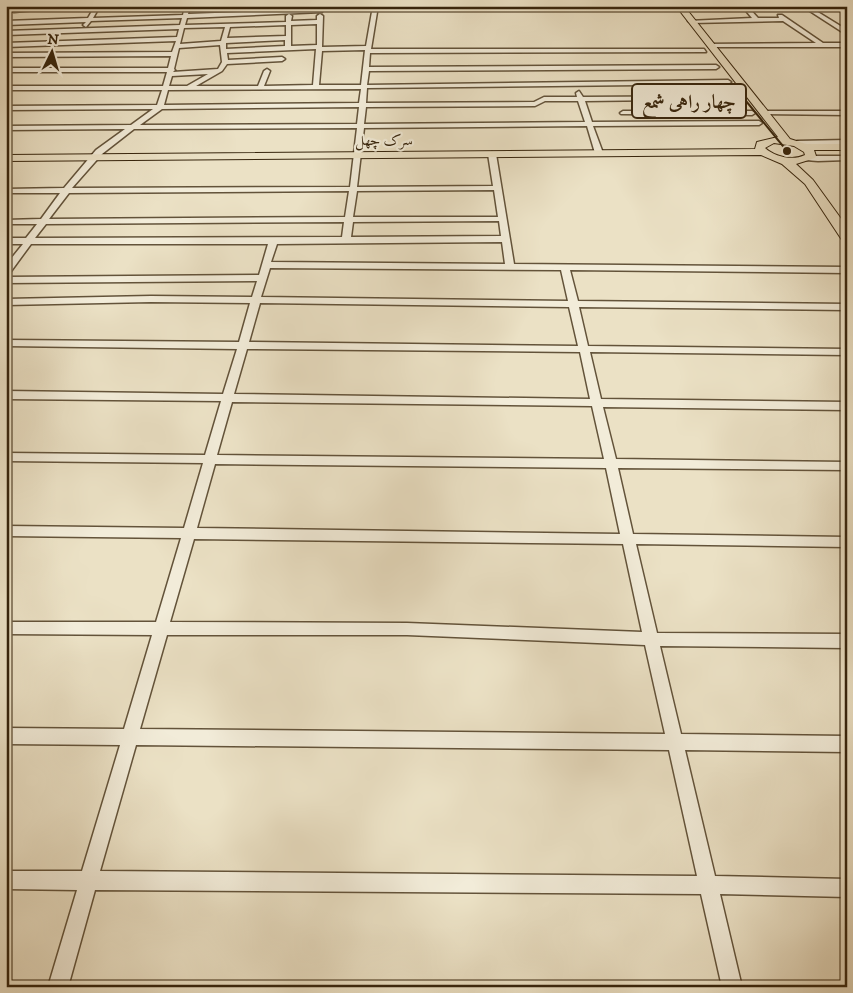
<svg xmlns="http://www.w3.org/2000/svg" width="853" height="993" viewBox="0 0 853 993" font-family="'IM FELL DW Pica',Amiri,serif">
	<rect width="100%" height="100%" fill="#ebe1c5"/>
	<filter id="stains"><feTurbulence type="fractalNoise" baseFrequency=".004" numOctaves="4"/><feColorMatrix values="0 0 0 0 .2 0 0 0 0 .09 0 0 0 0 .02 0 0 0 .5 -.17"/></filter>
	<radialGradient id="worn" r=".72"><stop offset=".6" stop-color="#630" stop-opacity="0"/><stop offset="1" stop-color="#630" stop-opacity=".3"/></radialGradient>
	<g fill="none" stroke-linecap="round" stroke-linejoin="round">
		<defs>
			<g id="street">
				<path d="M 6,6 L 15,8 L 80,6 L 14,12 L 6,9 Z"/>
				<path d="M 95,6 L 100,6 L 93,18 L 183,15 L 185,6 L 190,6 L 188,14 L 320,9 L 322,12 L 187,18 L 185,25 L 286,22 L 286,16 L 289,14 L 292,16 L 291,21 L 317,20 L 317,16 L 320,14 L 323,16 L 322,47 L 366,46 L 373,6 L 378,6 L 371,49 L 704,49 L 706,52 L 370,53 L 369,67 L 716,65 L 719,67 L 716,69 L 369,71 L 367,85 L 728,80 L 731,82 L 728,84 L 367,88 L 366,103 L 534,102 L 544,97 L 577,97 L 576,93 L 579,91 L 583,97 L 740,96 L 743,98 L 742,99 L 585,101 L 592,122 L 759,121 L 762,123 L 759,125 L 593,126 L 603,153 L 599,155 L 595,153 L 587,126 L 364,128 L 357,187 L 493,186 L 488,154 L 492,152 L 496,154 L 514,264 L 847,267 L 847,273 L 570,270 L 578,301 L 847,304 L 847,310 L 579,307 L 588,346 L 847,349 L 847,355 L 590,352 L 601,399 L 847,402 L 847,410 L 603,407 L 616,459 L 847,462 L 847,470 L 618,468 L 633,534 L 847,537 L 847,547 L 636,544 L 657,633 L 847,634 L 847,648 L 660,646 L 681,734 L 847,736 L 847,752 L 685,750 L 715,876 L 847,879 L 847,897 L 720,894 L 742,987 L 722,987 L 701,894 L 95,890 L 68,987 L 48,987 L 77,890 L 6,889 L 6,871 L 82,871 L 120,745 L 6,744 L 6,728 L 124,729 L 152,635 L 6,634 L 6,622 L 156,622 L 181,538 L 6,536 L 6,526 L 184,528 L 203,463 L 6,461 L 6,453 L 205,455 L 221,401 L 6,399 L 6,391 L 223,394 L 237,349 L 6,346 L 6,340 L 239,342 L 250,303 L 151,302 L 6,305 L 6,299 L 151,296 L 252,297 L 257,281 L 6,283 L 6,277 L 259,275 L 268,244 L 31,244 L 9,274 L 6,275 L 6,265 L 23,244 L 6,244 L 6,238 L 26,238 L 37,224 L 6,224 L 6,220 L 41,219 L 60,193 L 6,193 L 6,189 L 64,188 L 96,150 L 125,129 L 6,130 L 6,126 L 131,125 L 153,109 L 6,110 L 6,106 L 157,105 L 162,90 L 6,90 L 6,86 L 163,86 L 167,72 L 6,72 L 6,68 L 168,68 L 171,56 L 6,57 L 6,53 L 172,52 L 176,41 L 6,47 L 6,43 L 177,37 L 179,29 L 6,35 L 6,31 L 180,25 L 182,18 L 91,21 L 86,27 L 83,25 L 86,22 L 6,25 L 6,21 L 88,18 ZM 317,24 L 317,45 L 291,46 L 291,25 ZM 286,25 L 286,36 L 227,38 L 230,27 ZM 225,27 L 221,41 L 180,44 L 184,28 ZM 285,40 L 285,46 L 226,49 L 226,43 ZM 220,45 L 222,62 L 218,69 L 173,72 L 175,70 L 174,69 L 179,48 ZM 316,49 L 313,85 L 264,86 L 270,71 L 267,69 L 264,71 L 258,86 L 196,86 L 222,71 L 227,64 L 282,61 L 285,59 L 282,57 L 228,60 L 227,53 ZM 365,50 L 361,85 L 319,85 L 322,51 ZM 208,74 L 187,86 L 169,86 L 172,76 ZM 361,89 L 359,103 L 164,105 L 168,90 ZM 545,101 L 578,101 L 585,122 L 364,124 L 366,107 L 535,106 ZM 359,107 L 357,124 L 140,125 L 162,109 ZM 357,128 L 350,187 L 72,188 L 102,154 L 134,129 ZM 494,190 L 498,217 L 353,217 L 357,191 ZM 349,191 L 345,217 L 49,219 L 69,193 ZM 499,221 L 501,236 L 351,237 L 353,222 ZM 344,222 L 342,237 L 35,238 L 46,224 ZM 502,242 L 505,264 L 271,262 L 277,244 ZM 270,268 L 561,270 L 568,301 L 261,297 ZM 260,303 L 569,307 L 578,346 L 249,342 ZM 247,349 L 580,352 L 590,399 L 234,394 ZM 232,402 L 592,406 L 604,459 L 217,455 ZM 215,464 L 606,468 L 620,534 L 197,528 ZM 194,539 L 623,544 L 642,632 L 407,623 L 170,622 ZM 167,635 L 407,635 L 645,645 L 665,734 L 140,729 ZM 136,745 L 669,750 L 697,876 L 100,871 Z"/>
				<path d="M 742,6 L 747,6 L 758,18 L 779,18 L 778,15 L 782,15 L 823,43 L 847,43 L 847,47 L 709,47 L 707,44 L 816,43 L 783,21 L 691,23 L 688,21 L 752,18 Z"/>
				<path d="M 802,6 L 808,6 L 847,30 L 847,35 Z"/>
				<path d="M 840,6 L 846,6 L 847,10 Z"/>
				<path d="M 623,111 L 752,111 L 755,113 L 752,115 L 621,114 L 620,113 Z"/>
				<path d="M 764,111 L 847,111 L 847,115 L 762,114 L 762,112 Z"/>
				<path d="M 847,140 L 847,144 L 797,145 L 793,143 L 797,141 Z"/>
				<path d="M 805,156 L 847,156 L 847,160 L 818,161 L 805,160 Z"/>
			</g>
			<path id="primary" d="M 676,6 L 684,6 L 790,139 L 806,144 L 847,144 L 847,150 L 814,150 L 816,156 L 815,158 L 796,164 L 813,180 L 847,227 L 847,241 L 842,240 L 805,184 L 782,164 L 761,155 L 6,161 L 6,155 L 755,149 L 757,142 L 778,137 ZM 774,143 L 794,146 L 804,152 L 805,155 C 793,161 775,157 765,148 Z"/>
		</defs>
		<use href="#street" stroke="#63533a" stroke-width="3"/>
		<use href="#primary" stroke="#36240c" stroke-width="2"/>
		<use href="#street" fill="#f2ecd9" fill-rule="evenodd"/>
		<use href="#primary" fill="#ebe1c5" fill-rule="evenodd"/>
	</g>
	<g text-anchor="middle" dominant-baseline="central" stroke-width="4.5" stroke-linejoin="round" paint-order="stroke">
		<g font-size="15" fill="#36240c" stroke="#f2ecd9">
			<text x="384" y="140">سرک چهل</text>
		</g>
	</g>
	<path fill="none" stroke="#36240c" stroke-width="2" d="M787 151L746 101"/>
	<circle fill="#36240c" stroke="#f2ecd9" stroke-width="2" cx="787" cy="151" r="5"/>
	<rect fill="#f2ecd9" stroke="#36240c" stroke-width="2" x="632" y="84" width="114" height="34" rx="5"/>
	<g font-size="19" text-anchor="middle" font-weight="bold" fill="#36240c">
		<text x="689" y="108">چهار راهی شمع</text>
	</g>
	<rect width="853" height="993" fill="none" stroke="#ebe1c5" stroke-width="25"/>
	<rect x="8" y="8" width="838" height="978" fill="none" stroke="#36240c" stroke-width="2.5"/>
	<rect x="12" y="12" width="828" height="968" fill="none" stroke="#36240c"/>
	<g transform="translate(52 52) rotate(5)" stroke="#f2ecd9" stroke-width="4" paint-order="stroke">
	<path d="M0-4L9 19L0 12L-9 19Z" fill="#36240c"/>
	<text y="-8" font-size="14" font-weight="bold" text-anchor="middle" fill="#36240c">N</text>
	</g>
	<rect width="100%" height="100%" filter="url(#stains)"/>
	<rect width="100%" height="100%" fill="url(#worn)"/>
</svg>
